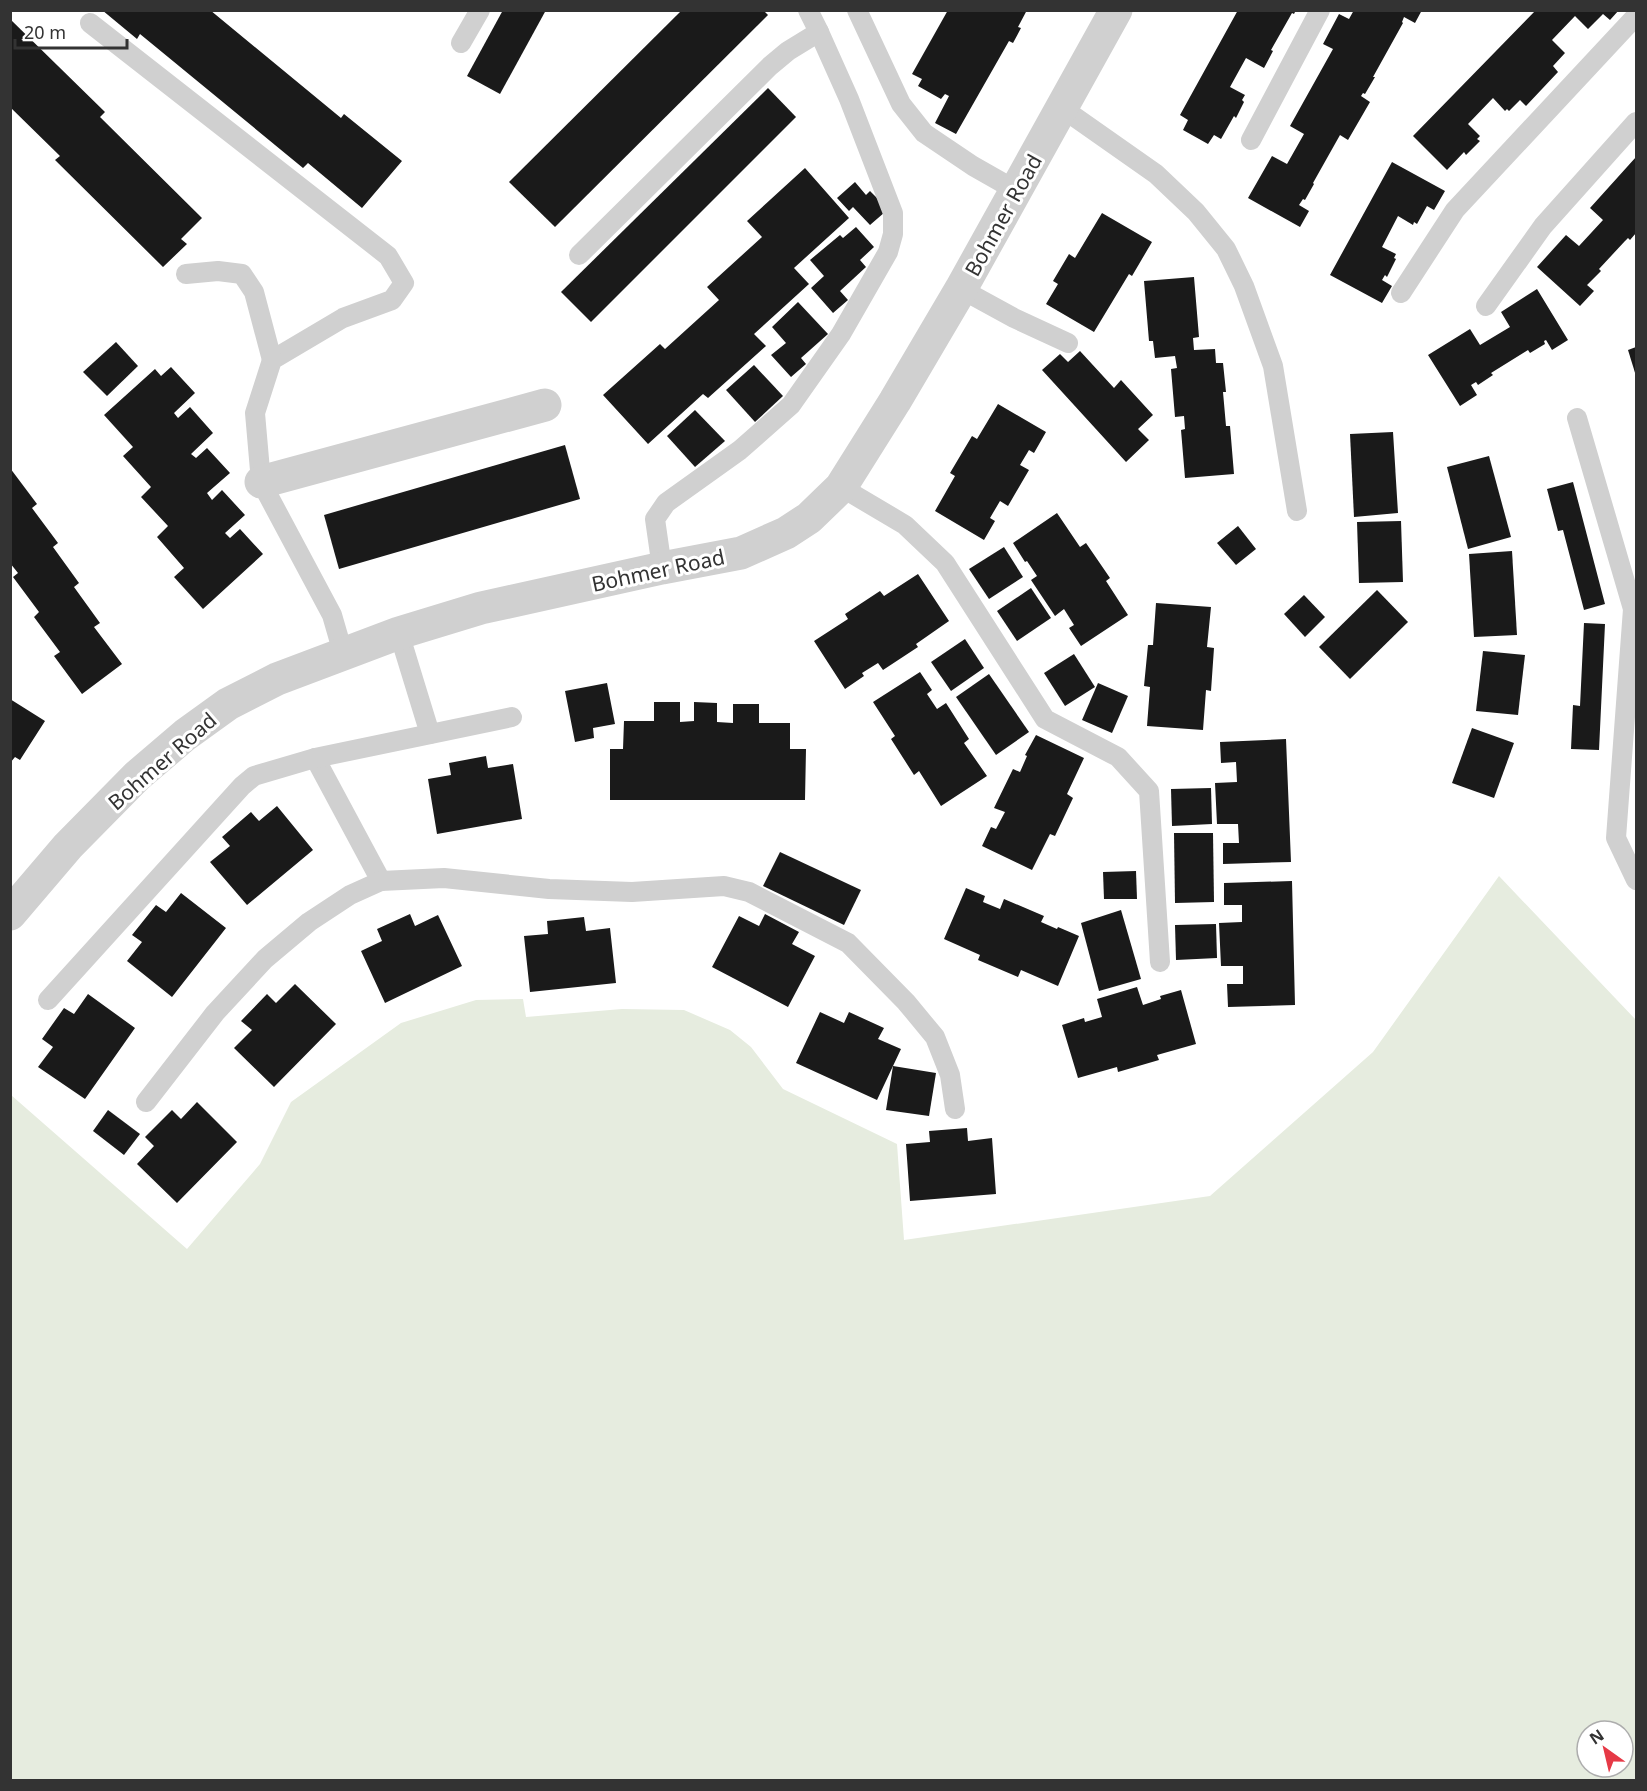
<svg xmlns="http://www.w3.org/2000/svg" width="1647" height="1791" viewBox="0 0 1647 1791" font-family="'Noto Sans',sans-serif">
	<rect width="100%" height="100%" fill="#fff"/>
	<path fill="#e6ecdf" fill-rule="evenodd" d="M 1499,876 L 1636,1020 L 1636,1780 L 11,1780 L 11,1095 L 187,1249 L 260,1164 L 291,1102 L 401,1023 L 476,1000 L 523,999 L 526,1017 L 622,1009 L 684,1010 L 730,1030 L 751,1047 L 783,1089 L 897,1144 L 904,1240 L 1210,1196 L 1373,1052 ZM 1587,1731 L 1623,1731 L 1623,1767 L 1587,1767 Z"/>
	<g fill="#1a1a1a">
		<path d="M 102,10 L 210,10 L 341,118 L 344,114 L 402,161 L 362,208 L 308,163 L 303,168 L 140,34 L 137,39 Z"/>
		<path d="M 503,10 L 546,10 L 500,94 L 467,76 Z"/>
		<path d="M 682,10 L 763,10 L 768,15 L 555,227 L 509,182 Z"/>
		<path d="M 948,10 L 1027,10 L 1018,27 L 1021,28 L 1013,43 L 1009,41 L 956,134 L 935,123 L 949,96 L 945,94 L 941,99 L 918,86 L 922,79 L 912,74 Z"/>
		<path d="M 1238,10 L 1296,10 L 1294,14 L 1292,13 L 1271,50 L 1273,51 L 1264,68 L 1246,58 L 1230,87 L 1245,95 L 1242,100 L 1244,102 L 1236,118 L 1234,116 L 1221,139 L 1214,135 L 1208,144 L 1183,130 L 1188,120 L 1180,115 Z"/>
		<path d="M 1354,10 L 1422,10 L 1415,23 L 1404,17 L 1402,22 L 1403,23 L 1373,77 L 1375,77 L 1365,94 L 1363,93 L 1361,96 L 1370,102 L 1348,140 L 1340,135 L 1313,183 L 1314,184 L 1305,200 L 1303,199 L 1299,205 L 1309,211 L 1300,227 L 1248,198 L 1272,156 L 1287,164 L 1304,134 L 1290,126 L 1333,49 L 1323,44 L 1339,14 L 1349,19 Z"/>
		<path d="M 1536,10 L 1619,10 L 1610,20 L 1603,14 L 1588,29 L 1575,16 L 1552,40 L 1565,53 L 1553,66 L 1558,72 L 1526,106 L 1520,100 L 1509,111 L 1507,109 L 1505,111 L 1493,98 L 1468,124 L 1480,136 L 1477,139 L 1480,141 L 1466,155 L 1464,152 L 1447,170 L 1413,136 Z"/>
		<path d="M 10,19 L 105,112 L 100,117 L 202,218 L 181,239 L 187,244 L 163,267 L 55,160 L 60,156 L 10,107 Z"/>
		<path d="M 768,88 L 796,117 L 591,322 L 561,292 Z"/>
		<path d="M 1636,157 L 1636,233 L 1630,240 L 1628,238 L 1625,241 L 1599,269 L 1601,271 L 1587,285 L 1594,291 L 1580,306 L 1537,267 L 1566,235 L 1579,246 L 1603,220 L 1590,208 Z"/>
		<path d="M 1392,162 L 1445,191 L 1434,210 L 1427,206 L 1417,224 L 1414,222 L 1413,225 L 1398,216 L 1382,247 L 1396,254 L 1394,258 L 1396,259 L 1387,277 L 1385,275 L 1382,280 L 1392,286 L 1382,303 L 1330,275 Z"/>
		<path d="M 805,168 L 849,218 L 794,268 L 809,284 L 754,334 L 766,346 L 708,398 L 703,394 L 648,444 L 603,395 L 660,344 L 665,349 L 719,300 L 707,287 L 762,237 L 747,221 Z"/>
		<path d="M 855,182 L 866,195 L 870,191 L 882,203 L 885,212 L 870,225 L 853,207 L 849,211 L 837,198 Z"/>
		<path d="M 1102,213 L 1152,242 L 1132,276 L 1129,274 L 1094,332 L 1046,304 L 1058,284 L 1053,281 L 1069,254 L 1075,258 Z"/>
		<path d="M 856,227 L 874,247 L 860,260 L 866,267 L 840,291 L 848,300 L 833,313 L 811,288 L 824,276 L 810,260 L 840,235 L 843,238 Z"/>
		<path d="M 1194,277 L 1199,337 L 1193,338 L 1194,350 L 1215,349 L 1216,363 L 1223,363 L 1226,392 L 1223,392 L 1226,426 L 1230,426 L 1234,474 L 1185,478 L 1181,430 L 1185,429 L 1184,416 L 1175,417 L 1171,369 L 1177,368 L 1175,356 L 1155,358 L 1153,341 L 1149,341 L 1144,281 Z"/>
		<path d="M 1537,289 L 1568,340 L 1552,350 L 1546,340 L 1544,341 L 1545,344 L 1530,353 L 1528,350 L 1491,373 L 1493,375 L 1478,385 L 1476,382 L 1471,385 L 1477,395 L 1460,406 L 1428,355 L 1470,329 L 1480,345 L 1510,327 L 1501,312 Z"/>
		<path d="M 798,302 L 828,334 L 801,358 L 806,364 L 791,377 L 771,355 L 786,343 L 772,327 Z"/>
		<path d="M 116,342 L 138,366 L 107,396 L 83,372 Z"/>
		<path d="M 1636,347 L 1636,376 L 1628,350 Z"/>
		<path d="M 1080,351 L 1114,388 L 1121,380 L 1153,415 L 1138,429 L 1149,440 L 1126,462 L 1042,370 L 1060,354 L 1068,362 Z"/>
		<path d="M 754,365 L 783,396 L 755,422 L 726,390 Z"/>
		<path d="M 171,367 L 195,393 L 174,413 L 178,418 L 190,407 L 213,433 L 191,454 L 196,458 L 207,448 L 230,473 L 207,493 L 212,500 L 222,490 L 245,515 L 225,533 L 230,538 L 240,529 L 263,554 L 203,609 L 174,577 L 184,568 L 157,537 L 168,526 L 141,497 L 151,487 L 123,456 L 133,447 L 104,415 L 155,369 L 161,376 Z"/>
		<path d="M 998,404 L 1046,432 L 1034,453 L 1029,450 L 1020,465 L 1029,470 L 1008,506 L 1000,501 L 990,518 L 995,521 L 984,540 L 935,511 L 955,476 L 950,473 L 972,436 L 977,439 Z"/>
		<path d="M 695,410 L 725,441 L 695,467 L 667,436 Z"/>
		<path d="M 1393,432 L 1398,513 L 1354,517 L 1350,434 Z"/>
		<path d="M 565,445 L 580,499 L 339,569 L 324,515 Z"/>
		<path d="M 1489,456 L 1511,537 L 1468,549 L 1447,467 Z"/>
		<path d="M 10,468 L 37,504 L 32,508 L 58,543 L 53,547 L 79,583 L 74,587 L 100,623 L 94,627 L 122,664 L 82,694 L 54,656 L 60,652 L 34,617 L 39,612 L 13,577 L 18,573 L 10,563 Z"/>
		<path d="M 1573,482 L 1605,604 L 1584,610 L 1563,530 L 1558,531 L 1547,489 Z"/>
		<path d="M 1057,513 L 1080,547 L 1086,543 L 1110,578 L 1106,581 L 1128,615 L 1081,646 L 1069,628 L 1074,625 L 1064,609 L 1055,616 L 1031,580 L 1037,576 L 1027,561 L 1025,562 L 1013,543 Z"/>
		<path d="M 1401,521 L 1403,582 L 1359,583 L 1357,522 Z"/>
		<path d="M 1238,526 L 1256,549 L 1236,565 L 1217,543 Z"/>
		<path d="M 1004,547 L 1023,577 L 989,599 L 969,569 Z"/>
		<path d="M 1512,551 L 1517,635 L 1474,637 L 1469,554 Z"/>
		<path d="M 918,574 L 949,621 L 916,644 L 918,647 L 883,670 L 878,663 L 862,673 L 864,676 L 845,689 L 814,641 L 848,619 L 845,614 L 880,591 L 884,596 Z"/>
		<path d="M 1031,588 L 1051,618 L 1017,641 L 997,611 Z"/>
		<path d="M 1377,590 L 1408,622 L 1350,679 L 1319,647 Z"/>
		<path d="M 1304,595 L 1325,617 L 1305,637 L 1284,614 Z"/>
		<path d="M 1156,603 L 1211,607 L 1207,647 L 1214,648 L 1211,691 L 1206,690 L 1203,730 L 1147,726 L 1150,687 L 1144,686 L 1148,645 L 1153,645 Z"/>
		<path d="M 1584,623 L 1605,624 L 1599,750 L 1571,749 L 1573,705 L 1580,706 Z"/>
		<path d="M 965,639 L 984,668 L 951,691 L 931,662 Z"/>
		<path d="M 1483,651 L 1525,655 L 1518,715 L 1476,711 Z"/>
		<path d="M 1074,654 L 1095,687 L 1065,706 L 1044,673 Z"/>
		<path d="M 920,672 L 932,690 L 927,694 L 937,709 L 946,703 L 969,739 L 964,743 L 987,776 L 941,806 L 919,771 L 914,775 L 891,739 L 895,736 L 873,702 Z"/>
		<path d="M 989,674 L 1029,732 L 996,755 L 956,697 Z"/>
		<path d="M 607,683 L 615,724 L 593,728 L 594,738 L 575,742 L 565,691 Z"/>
		<path d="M 1098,683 L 1128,696 L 1112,733 L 1082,720 Z"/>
		<path d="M 10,699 L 45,721 L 20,760 L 15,757 L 10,763 Z"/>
		<path d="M 654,702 L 680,702 L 680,722 L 694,721 L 694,702 L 717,703 L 717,722 L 733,723 L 733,704 L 759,704 L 759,723 L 790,723 L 790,749 L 806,749 L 805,800 L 610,800 L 610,749 L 623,749 L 624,721 L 654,721 Z"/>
		<path d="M 1472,728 L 1514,743 L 1494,798 L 1452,783 Z"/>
		<path d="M 1036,735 L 1084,758 L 1067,794 L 1073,798 L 1055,836 L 1050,834 L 1032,870 L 982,846 L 991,827 L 996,829 L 1005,812 L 994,808 L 1013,769 L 1020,772 L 1027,756 L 1025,755 Z"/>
		<path d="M 1286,739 L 1291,862 L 1223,864 L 1223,843 L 1239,843 L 1238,824 L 1217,824 L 1215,783 L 1237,782 L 1236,762 L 1221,763 L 1220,742 Z"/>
		<path d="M 486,756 L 488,768 L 513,764 L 522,819 L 437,834 L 428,779 L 451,775 L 449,763 Z"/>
		<path d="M 1211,788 L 1212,824 L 1172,826 L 1171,789 Z"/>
		<path d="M 277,806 L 313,850 L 247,905 L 210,862 L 230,846 L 222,837 L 251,812 L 259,821 Z"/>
		<path d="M 1174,833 L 1213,833 L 1214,902 L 1175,903 Z"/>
		<path d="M 780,852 L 861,890 L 844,925 L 763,886 Z"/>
		<path d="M 1136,871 L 1137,899 L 1104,899 L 1103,872 Z"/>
		<path d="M 1292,881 L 1295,1005 L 1228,1007 L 1227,984 L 1243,984 L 1243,966 L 1221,966 L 1219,923 L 1242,922 L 1242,905 L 1224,905 L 1224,883 Z"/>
		<path d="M 966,888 L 985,896 L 983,902 L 1000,909 L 1004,899 L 1044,916 L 1041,922 L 1057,929 L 1058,927 L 1079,936 L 1058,986 L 1021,970 L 1018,977 L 978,960 L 980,955 L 944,939 Z"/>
		<path d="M 181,893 L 226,928 L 172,997 L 127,961 L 142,942 L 132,935 L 156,905 L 166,912 Z"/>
		<path d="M 1121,910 L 1141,979 L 1099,991 L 1081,923 Z"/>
		<path d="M 410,914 L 415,926 L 438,915 L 462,966 L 385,1003 L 361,951 L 382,941 L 377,929 Z"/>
		<path d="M 765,914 L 799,932 L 792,944 L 815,956 L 788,1007 L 712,967 L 739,916 L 759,926 Z"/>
		<path d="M 584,917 L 586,931 L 610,928 L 616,983 L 530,992 L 524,936 L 548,934 L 547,921 Z"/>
		<path d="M 1216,924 L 1217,958 L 1176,960 L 1175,925 Z"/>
		<path d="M 295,984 L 336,1024 L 274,1087 L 234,1048 L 252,1030 L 241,1021 L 267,994 L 276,1003 Z"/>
		<path d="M 1137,987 L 1143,1005 L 1161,999 L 1160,996 L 1181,990 L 1196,1044 L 1157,1055 L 1159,1060 L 1118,1072 L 1117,1067 L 1078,1078 L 1062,1025 L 1084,1018 L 1085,1022 L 1102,1017 L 1097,999 Z"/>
		<path d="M 88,994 L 135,1028 L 85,1099 L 38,1067 L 53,1047 L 42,1039 L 64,1008 L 74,1014 Z"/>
		<path d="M 820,1012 L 844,1023 L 849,1012 L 884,1028 L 878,1039 L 901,1049 L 877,1100 L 796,1063 Z"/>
		<path d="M 893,1066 L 936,1073 L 929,1116 L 886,1110 Z"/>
		<path d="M 197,1102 L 237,1142 L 177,1203 L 137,1164 L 154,1146 L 145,1137 L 172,1110 L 181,1119 Z"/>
		<path d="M 108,1110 L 140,1134 L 124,1155 L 93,1131 Z"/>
		<path d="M 967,1128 L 968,1141 L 992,1138 L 996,1194 L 910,1201 L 906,1144 L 930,1142 L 929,1131 Z"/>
	</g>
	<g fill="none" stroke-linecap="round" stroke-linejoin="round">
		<g stroke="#d0d0d0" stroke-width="20">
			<path d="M 808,10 L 819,32"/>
			<path d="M 857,10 L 901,104 L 924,133 L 973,166 L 1017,191"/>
			<path d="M 90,23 L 388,256 L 404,283 L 392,300 L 343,318 L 272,360 L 255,413 L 261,482 L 332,615 L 343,653"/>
			<path d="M 461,43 L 480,10"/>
			<path d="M 1062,108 L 1156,174 L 1196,212 L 1226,249 L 1244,286 L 1273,366 L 1297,511"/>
			<path d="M 1251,140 L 1320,10"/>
			<path d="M 579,255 L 770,66 L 788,51 L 819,32 L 849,99 L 893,213 L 893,234 L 888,252 L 841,334 L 791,405 L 740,450 L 666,503 L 655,519 L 662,568"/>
			<path d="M 186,274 L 218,271 L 242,274 L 254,292 L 272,360"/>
			<path d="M 961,289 L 1014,318 L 1068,343"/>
			<path d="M 1401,293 L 1455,210 L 1636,16"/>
			<path d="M 1486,306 L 1543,226 L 1636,122"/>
			<path d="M 1577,418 L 1633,609 L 1616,838 L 1636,880"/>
			<path d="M 841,487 L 905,525 L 945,563 L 1045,719 L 1118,757 L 1149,791 L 1160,962"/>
			<path d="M 399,633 L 430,734"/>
			<path d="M 315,758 L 381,881"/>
			<path d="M 48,1000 L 242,786 L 254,776 L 315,758 L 512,717"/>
			<path d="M 146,1102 L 215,1013 L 265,959 L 309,922 L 350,895 L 381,881 L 444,878 L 549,889 L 632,892 L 724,886 L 749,892 L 848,943 L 906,1002 L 935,1037 L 950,1075 L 955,1109"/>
		</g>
		<g stroke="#d0d0d0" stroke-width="33">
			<path d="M 261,482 L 545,405"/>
			<path d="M 10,914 L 68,846 L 137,776 L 185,735 L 228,704 L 277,679 L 399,633 L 481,608 L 662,568 L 741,553 L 786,533 L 809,518 L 841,487 L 895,401 L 961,289 L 1116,10"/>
		</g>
	</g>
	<g text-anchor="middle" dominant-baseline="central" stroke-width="6" stroke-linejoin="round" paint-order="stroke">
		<g font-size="21" fill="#333" stroke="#fff">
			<text transform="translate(1003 215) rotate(-61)">Bohmer Road</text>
			<text transform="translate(658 570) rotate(-12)">Bohmer Road</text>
			<text transform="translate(162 761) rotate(-41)">Bohmer Road</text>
		</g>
	</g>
	<rect width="1647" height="1791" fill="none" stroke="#333333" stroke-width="24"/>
	<g transform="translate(1605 1749) rotate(326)"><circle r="28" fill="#ffffff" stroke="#adadad" stroke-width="1.5"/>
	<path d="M0-4.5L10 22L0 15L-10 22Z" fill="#e63946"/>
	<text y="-9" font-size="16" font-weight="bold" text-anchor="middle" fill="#333333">N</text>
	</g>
	<path d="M15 39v9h112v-9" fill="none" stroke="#333333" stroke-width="3"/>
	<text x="24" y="39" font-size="18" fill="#333333" stroke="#ffffff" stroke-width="4.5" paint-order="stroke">20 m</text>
</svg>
